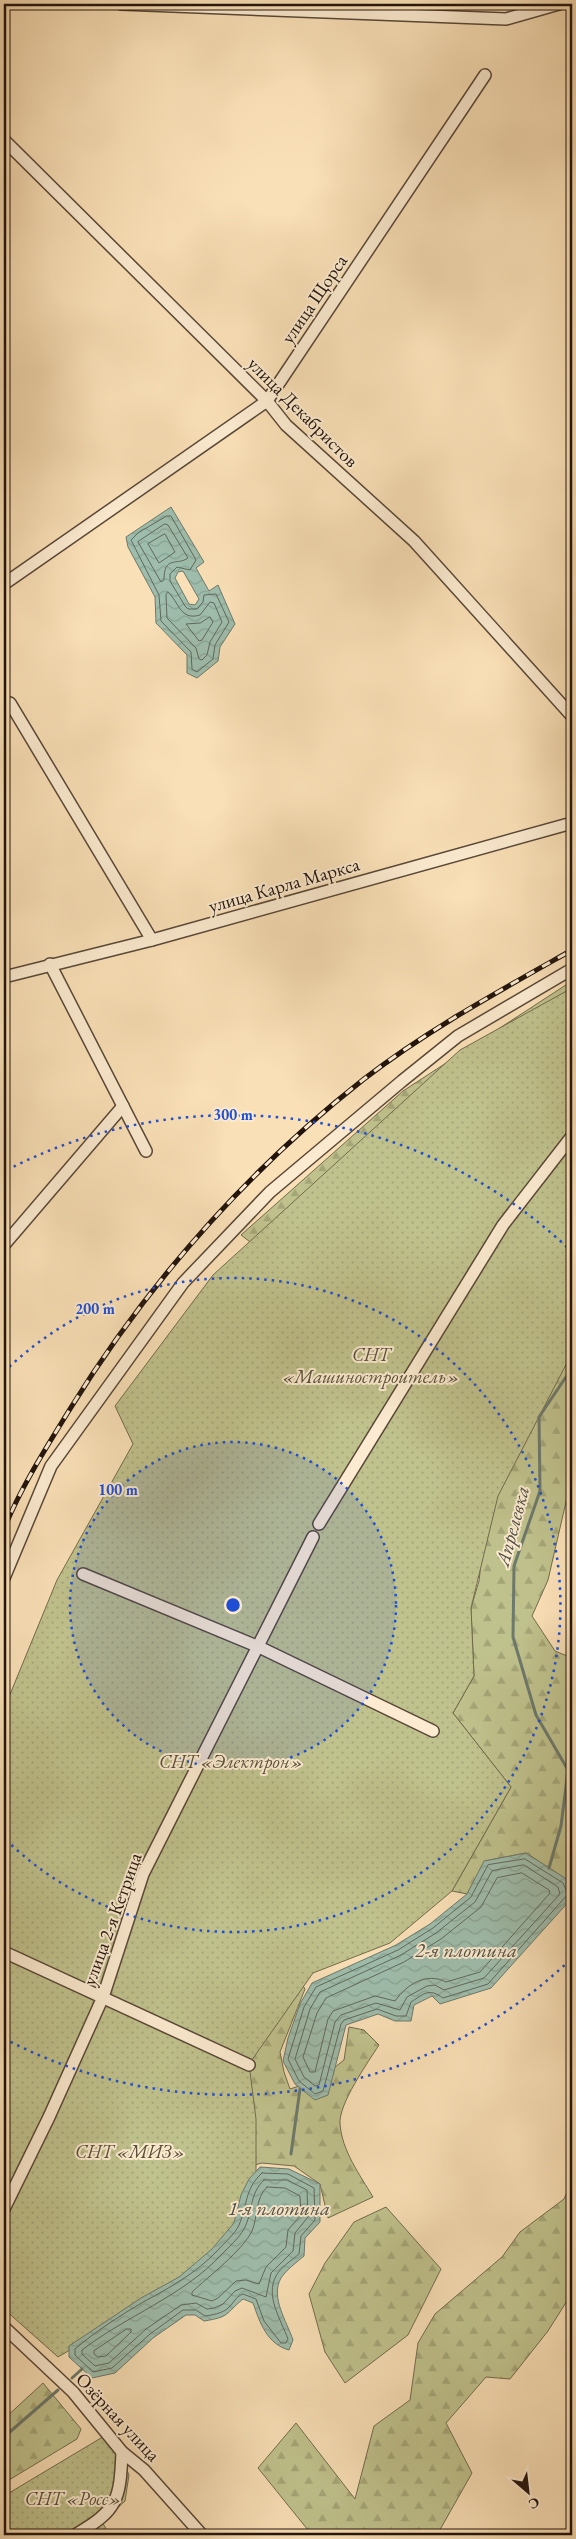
<svg xmlns="http://www.w3.org/2000/svg" width="576" height="2539" viewBox="0 0 576 2539" font-family="'EB Garamond',serif">
	<defs>
		<pattern id="forest-firs" width="22" height="20" patternUnits="userSpaceOnUse" patternTransform="scale(1.25)"><rect width="22" height="20" fill="#c0c28d"/><path d="M5 1l3.5 6h-7zM16 11l3.5 6h-7z" fill="#a5a678"/></pattern>
		<pattern id="garden-dots" width="8" height="8" patternUnits="userSpaceOnUse" patternTransform="scale(1.25)"><rect width="8" height="8" fill="#c0c28d"/><path d="M2 2h.1M6 6h.1" fill="none" stroke="#a5a678" stroke-width="1.8" stroke-linecap="round"/></pattern>
		<pattern id="water-waves" width="16" height="10" patternUnits="userSpaceOnUse" patternTransform="scale(1.25)"><rect width="16" height="10" fill="#9ebdac"/><path d="M0 5q4-4 8 0t8 0" fill="none" stroke="#88a293"/></pattern>
	</defs>
	<rect width="100%" height="100%" fill="#fae0b7"/>
	<filter id="stains"><feTurbulence type="fractalNoise" baseFrequency=".004" numOctaves="4"/><feColorMatrix values="0 0 0 0 .2 0 0 0 0 .09 0 0 0 0 .02 0 0 0 .5 -.17"/></filter>
	<radialGradient id="worn" r=".72"><stop offset=".6" stop-color="#630" stop-opacity="0"/><stop offset="1" stop-color="#630" stop-opacity=".3"/></radialGradient>
	<g fill="url(#forest-firs)" stroke="#716b4d">
		<path d="M 572,981 L 572,1034 L 266,1254 L 241,1235 L 403,1091 Z"/>
		<path d="M 572,1264 L 572,1476 L 548,1580 L 532,1616 L 555,1651 L 572,1658 L 572,1883 L 526,1853 L 485,1861 L 467,1894 L 452,1891 L 511,1787 L 453,1713 L 474,1676 L 471,1608 L 479,1581 L 487,1509 Z"/>
		<path d="M 296,1974 L 305,1989 L 280,2052 L 284,2072 L 290,2089 L 320,2079 L 344,2060 L 349,2027 L 364,2030 L 379,2045 C 368,2062 338,2105 340,2124 C 342,2151 360,2175 373,2197 L 328,2218 L 320,2184 L 294,2166 L 262,2163 L 243,2168 L 239,2054 Z"/>
		<path d="M 572,2181 L 572,2293 L 548,2331 L 510,2379 L 486,2377 L 446,2423 L 472,2473 L 437,2535 L 312,2535 L 258,2468 L 296,2423 L 355,2499 L 374,2426 L 410,2400 L 418,2343 L 435,2314 L 502,2257 L 520,2232 L 564,2199 Z"/>
		<path d="M 386,2207 L 441,2269 L 408,2335 L 345,2383 L 325,2352 L 309,2294 L 325,2263 L 354,2222 Z"/>
		<path d="M 43,2383 L 81,2429 L 77,2439 L 4,2483 L 4,2419 Z"/>
	</g>
	<g fill="url(#garden-dots)" stroke="#716b4d">
		<path d="M 572,988 L 572,1353 L 498,1496 L 471,1608 L 474,1676 L 453,1713 L 511,1787 L 452,1891 L 390,1943 L 313,1973 L 249,2064 L 256,2119 L 256,2184 L 249,2218 L 189,2280 L 58,2357 L 4,2309 L 4,1709 L 57,1580 L 133,1444 L 115,1406 L 213,1275 L 460,1050 Z"/>
		<path d="M 111,2432 L 129,2475 L 125,2501 L 102,2522 L 110,2535 L 4,2535 L 4,2496 Z"/>
	</g>
	<g fill="url(#water-waves)" stroke="#6c796c" fill-rule="evenodd">
		<path d="M 171,507 L 204,562 L 196,568 L 209,591 L 218,585 L 235,624 L 220,647 L 218,661 L 197,678 L 187,673 L 187,655 L 156,623 L 155,597 L 128,547 L 126,537 ZM 183,571 L 199,599 L 195,605 L 189,604 L 175,578 L 178,572 Z"/>
		<path d="M 526,1853 L 568,1880 L 572,1898 L 491,1988 L 440,2004 L 432,1996 L 414,2005 L 411,2021 L 395,2021 L 378,2014 L 346,2025 L 328,2095 L 315,2100 L 295,2084 L 283,2061 L 288,2038 L 300,2004 L 312,1983 L 396,1945 L 430,1924 L 467,1894 L 484,1861 Z"/>
		<path d="M 260,2167 L 289,2169 L 320,2184 L 320,2222 L 305,2238 L 304,2256 C 297,2262 286,2270 281,2278 C 270,2297 287,2322 293,2340 L 289,2350 C 267,2344 260,2323 253,2303 L 243,2299 C 225,2314 230,2317 204,2321 L 195,2315 L 186,2315 L 153,2338 L 115,2373 L 92,2378 L 69,2357 L 69,2346 L 141,2298 L 179,2277 L 212,2249 L 234,2223 L 241,2195 L 249,2179 Z"/>
	</g>
	<g fill="none" stroke-linecap="round" stroke-linejoin="round">
		<g stroke="#60685c" stroke-width="1">
			<path d="M 167,516 L 171,516 L 196,560 L 190,570 L 177,567 L 170,574 L 170,581 L 185,606 L 188,609 L 197,609 L 203,602 L 204,595 L 216,594 L 229,622 L 215,645 L 213,659 L 197,672 L 192,669 L 191,652 L 161,621 L 159,595 L 131,540 L 138,533 Z"/>
			<path d="M 165,524 L 168,525 L 188,558 C 177,566 164,555 164,580 L 161,582 L 138,542 Z"/>
			<path d="M 165,534 L 175,552 L 159,563 L 148,544 Z"/>
			<path d="M 168,592 C 179,602 180,621 200,615 L 210,602 L 214,603 L 222,622 L 210,642 L 207,655 L 202,660 L 199,659 L 196,648 L 167,618 L 166,595 Z"/>
			<path d="M 210,617 L 213,622 L 202,640 L 199,641 L 186,624 L 200,623 Z"/>
			<path d="M 525,1859 L 563,1883 L 568,1894 L 488,1984 L 443,1998 C 429,1988 425,1993 411,2002 L 406,2016 L 396,2016 L 377,2009 L 344,2020 L 341,2024 L 323,2091 L 315,2094 L 299,2081 L 288,2059 L 304,2007 L 316,1987 L 398,1950 L 433,1928 L 471,1897 L 488,1865 Z"/>
			<path d="M 524,1865 L 558,1887 L 560,1894 L 484,1978 L 444,1990 L 435,1985 L 427,1986 L 407,1997 L 400,2010 L 376,2003 L 341,2015 L 335,2022 L 319,2085 L 315,2086 L 304,2077 L 295,2059 L 310,2009 L 320,1992 L 401,1955 L 436,1933 L 475,1902 L 492,1871 Z"/>
			<path d="M 522,1873 L 549,1890 L 550,1893 L 480,1972 L 446,1982 C 427,1972 407,1984 395,2001 L 375,1996 L 333,2011 L 328,2019 L 315,2072 L 310,2072 L 303,2057 L 317,2013 L 326,1998 L 404,1962 L 441,1939 L 481,1907 L 497,1878 Z"/>
			<path d="M 262,2173 L 288,2174 L 314,2188 L 315,2220 L 301,2236 L 299,2254 C 292,2260 281,2267 276,2276 C 265,2296 281,2320 288,2339 L 286,2343 L 281,2343 L 264,2321 L 256,2299 L 243,2294 C 235,2297 234,2303 228,2308 C 223,2313 213,2315 205,2316 L 196,2310 L 183,2310 L 150,2334 L 112,2368 L 93,2372 L 75,2355 L 75,2349 C 96,2331 121,2315 145,2301 C 171,2287 196,2273 217,2251 C 224,2243 235,2234 239,2225 C 248,2204 244,2190 262,2173 Z"/>
			<path d="M 264,2180 L 287,2180 L 307,2190 L 308,2217 L 295,2233 L 293,2251 L 271,2273 L 266,2297 L 242,2288 L 235,2291 L 223,2304 L 214,2308 L 207,2309 L 196,2303 L 181,2305 L 146,2329 L 109,2363 L 95,2366 L 82,2354 L 82,2350 C 126,2316 183,2296 221,2255 C 229,2247 239,2238 244,2229 C 253,2212 249,2194 264,2180 Z"/>
			<path d="M 267,2187 L 285,2188 L 300,2196 L 301,2215 L 288,2230 L 286,2247 L 266,2267 L 259,2284 L 246,2280 L 236,2281 L 218,2298 L 212,2301 L 192,2295 L 192,2292 C 208,2277 242,2251 252,2231 C 258,2217 255,2198 267,2187 Z"/>
			<path d="M 127,2329 L 131,2329 L 131,2332 L 106,2356 L 98,2357 L 94,2354 L 94,2351 Z"/>
		</g>
		<g stroke="#6c796c" stroke-width="3">
			<path d="M 549,1868 L 561,1826 L 568,1770 L 536,1715 L 513,1637 L 514,1566 L 540,1491 L 539,1417 L 572,1368"/>
			<path d="M 291,2154 L 300,2089"/>
			<path d="M 72,2378 L 82,2369"/>
			<path d="M 4,2437 L 58,2390"/>
		</g>
		<defs>
			<g id="street">
				<path d="M 121,4 L 506,19 L 559,4"/>
				<path d="M 4,140 L 267,401 L 286,425 L 414,541 L 572,716"/>
				<path d="M 4,584 L 267,401 L 485,75"/>
				<path d="M 10,703 L 152,940"/>
				<path d="M 50,964 L 146,1151"/>
				<path d="M 4,977 L 152,940 L 572,823"/>
				<path d="M 4,1245 L 123,1106"/>
				<path d="M 319,1524 L 503,1225 L 572,1136"/>
				<path d="M 83,1574 L 259,1647 L 433,1731"/>
				<path d="M 4,1578 L 51,1466 L 183,1283 L 270,1192 L 402,1081 L 458,1036 L 572,969"/>
				<path d="M 4,1952 L 249,2065"/>
				<path d="M 4,2209 L 49,2117 L 103,1997 L 143,1874 L 313,1537"/>
				<path d="M 4,2327 L 73,2392 L 122,2452 L 144,2470 L 202,2535"/>
				<path d="M 75,2535 C 118,2510 120,2500 122,2452"/>
			</g>
		</defs>
		<use href="#street" stroke="#584738" stroke-width="14"/>
		<use href="#street" stroke="#fcebd0" stroke-width="11"/>
		<defs>
			<path id="rail" d="M 4,1529 C 21,1487 46,1448 70,1409 C 148,1283 247,1171 364,1079 C 429,1029 501,990 572,950"/>
		</defs>
		<use href="#rail" stroke="#22140d" stroke-width="5"/>
		<use href="#rail" stroke="#fcebd0" stroke-width="3" stroke-dasharray="9" stroke-linecap="butt"/>
	</g>
	<circle cx="233" cy="1605" r="163" fill="#1d4ed8" fill-opacity=".12"/>
	<g fill="none" stroke="#1d4ed8" stroke-width="2.5" stroke-dasharray="2.5 5">
		<circle cx="233" cy="1605" r="163"/>
		<path d="M4 1372A327 327 0 1 1 4 1838"/>
		<path d="M570 1960A490 490 0 0 1 7 2040M7 1170A490 490 0 0 1 570 1250"/>
	</g>
	<g text-anchor="middle" dominant-baseline="central" stroke-width="4" stroke-linejoin="round" paint-order="stroke">
		<g font-size="19" fill="#22140d" stroke="#fcebd0">
			<text transform="translate(314 299) rotate(-56)">улица Щорса</text>
			<text transform="translate(303 412) rotate(45)">улица Декабристов</text>
			<text transform="translate(284 885) rotate(-16)">улица Карла Маркса</text>
			<text transform="translate(112 1919) rotate(-70)">улица 2-я Кетрица</text>
			<text transform="translate(118 2417) rotate(47)">Озёрная улица</text>
		</g>
		<g font-size="19" font-style="italic" fill="#59513a" stroke="#fcebd0">
			<text x="371" y="1354">СНТ<tspan x="371" dy="22">«Машиностроитель»</tspan></text>
			<text x="231" y="1761">СНТ «Электрон»</text>
			<text x="130" y="2151">СНТ «МИЗ»</text>
			<text x="73" y="2498">СНТ «Росс»</text>
		</g>
		<g font-size="20" font-style="italic" fill="#4d4f45" stroke="#fcebd0">
			<text transform="translate(512 1526) rotate(-75)">Апрелевка</text>
			<text x="466" y="1950">2-я плотина</text>
			<text x="279" y="2208">1-я плотина</text>
		</g>
	</g>
	<circle cx="233" cy="1605" r="8" fill="#1d4ed8" stroke="#fcebd0" stroke-width="2.5"/>
	<g font-size="15" text-anchor="middle" font-weight="bold" fill="#1d4ed8" stroke="#fcebd0" stroke-width="4" stroke-linejoin="round" paint-order="stroke">
		<text x="233" y="1120">300 m</text>
		<text x="95" y="1314">200 m</text>
		<text x="118" y="1495">100 m</text>
	</g>
	<rect width="576" height="2539" fill="none" stroke="#fae0b7" stroke-width="20"/>
	<rect x="5" y="5" width="566" height="2529" fill="none" stroke="#22140d" stroke-width="2.5"/>
	<rect x="10" y="10" width="556" height="2519" fill="none" stroke="#22140d"/>
	<g transform="translate(528 2492) rotate(152)" stroke="#fcebd0" stroke-width="4" paint-order="stroke">
	<path d="M0-4L9 19L0 12L-9 19Z" fill="#22140d"/>
	<text y="-8" font-size="14" font-weight="bold" text-anchor="middle" fill="#22140d">С</text>
	</g>
	<rect width="100%" height="100%" filter="url(#stains)"/>
	<rect width="100%" height="100%" fill="url(#worn)"/>
</svg>
